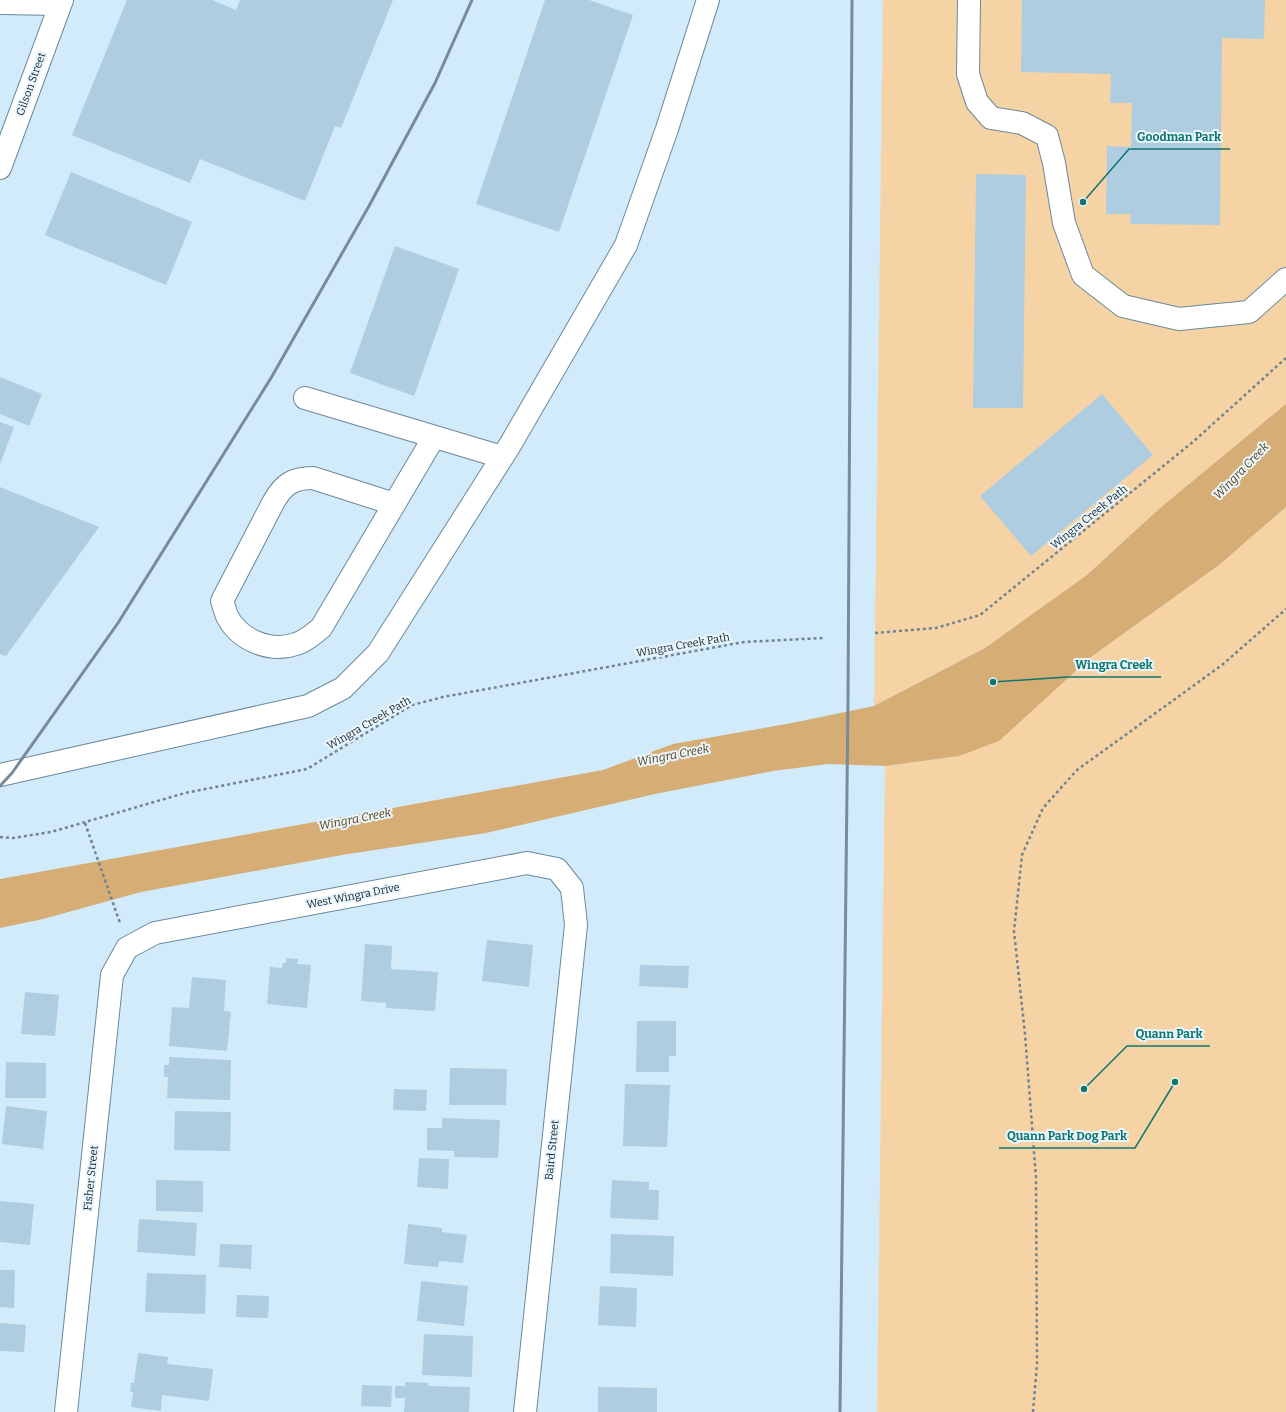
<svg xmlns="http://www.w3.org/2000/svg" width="1286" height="1412" viewBox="0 0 1286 1412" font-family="Bitter,serif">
	<rect width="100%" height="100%" fill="#d1ebfb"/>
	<g fill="#f6d3a5">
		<path d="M 883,0 L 1286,0 L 1286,404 L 1160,508 L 1087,575 L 985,648 L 874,706 Z"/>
		<path d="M 1286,507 L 1286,1412 L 877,1412 L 885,766 L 959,756 L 1091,657 L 1219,565 Z"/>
	</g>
	<path fill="#d6ad74" d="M 1286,404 L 1286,507 L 1219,565 L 1091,657 L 999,741 L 959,756 L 885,766 L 828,764 L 773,771 L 655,794 L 486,833 L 342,855 L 141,892 L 43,919 L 0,928 L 0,879 L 603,770 L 673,744 L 792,723 L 874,706 L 985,648 L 1087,575 L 1160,508 Z"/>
	<g fill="#aecde0">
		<path d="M 127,0 L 212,0 L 236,10 L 240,0 L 393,0 L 341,128 L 335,126 L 305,201 L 200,159 L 190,183 L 72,135 Z"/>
		<path d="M 545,0 L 589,0 L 633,15 L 559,232 L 476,204 Z"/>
		<path d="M 1022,0 L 1265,0 L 1264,39 L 1222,38 L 1220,225 L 1130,224 L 1131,214 L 1106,214 L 1107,146 L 1131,147 L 1132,103 L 1110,103 L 1111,74 L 1021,72 Z"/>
		<path d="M 71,172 L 192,222 L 166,285 L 45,235 Z"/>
		<path d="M 976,174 L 1026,175 L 1023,408 L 973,408 Z"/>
		<path d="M 395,246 L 459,269 L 414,396 L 350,373 Z"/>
		<path d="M 0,377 L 42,394 L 29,426 L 0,414 Z"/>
		<path d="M 1102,394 L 1153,455 L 1031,556 L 980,496 Z"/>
		<path d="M 0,422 L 14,427 L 0,464 Z"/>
		<path d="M 0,487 L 99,527 L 6,656 L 0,654 Z"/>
		<path d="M 487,940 L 533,945 L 529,987 L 482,981 Z"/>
		<path d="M 365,944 L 392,946 L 391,969 L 438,972 L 435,1011 L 386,1008 L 386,1003 L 361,1001 Z"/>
		<path d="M 286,958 L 298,959 L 297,964 L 311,965 L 307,1008 L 267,1004 L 270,967 L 282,968 L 283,963 L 286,963 Z"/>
		<path d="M 640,965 L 689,966 L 688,988 L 639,986 Z"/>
		<path d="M 192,977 L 226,980 L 224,1011 L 231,1012 L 227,1051 L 169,1046 L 172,1007 L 189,1008 Z"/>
		<path d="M 25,992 L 59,995 L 55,1036 L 21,1034 Z"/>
		<path d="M 637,1021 L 676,1021 L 676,1056 L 669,1056 L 669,1072 L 636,1072 Z"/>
		<path d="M 169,1057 L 231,1060 L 230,1100 L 167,1098 L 168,1077 L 164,1077 L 164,1065 L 169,1065 Z"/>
		<path d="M 6,1062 L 46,1063 L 46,1098 L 5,1098 Z"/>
		<path d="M 450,1068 L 507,1069 L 506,1105 L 449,1105 Z"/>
		<path d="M 625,1084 L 670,1085 L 667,1147 L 623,1146 Z"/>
		<path d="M 394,1089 L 427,1090 L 426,1111 L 393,1110 Z"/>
		<path d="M 6,1106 L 47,1111 L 43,1149 L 2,1144 Z"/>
		<path d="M 175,1111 L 231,1112 L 230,1151 L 174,1150 Z"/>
		<path d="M 442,1118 L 500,1120 L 498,1158 L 454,1157 L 454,1151 L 427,1150 L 427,1128 L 442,1128 Z"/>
		<path d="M 419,1158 L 449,1159 L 448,1189 L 417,1187 Z"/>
		<path d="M 156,1180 L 203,1181 L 203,1212 L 156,1211 Z"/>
		<path d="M 612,1180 L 649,1182 L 649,1190 L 659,1190 L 658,1220 L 610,1218 Z"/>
		<path d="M 0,1201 L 34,1204 L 30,1245 L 0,1242 Z"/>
		<path d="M 139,1219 L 197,1223 L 195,1256 L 137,1252 Z"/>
		<path d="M 408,1224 L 442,1228 L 442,1232 L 467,1235 L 463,1263 L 439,1261 L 438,1267 L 404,1264 Z"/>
		<path d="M 611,1234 L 674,1236 L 673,1276 L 610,1273 Z"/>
		<path d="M 220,1244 L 252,1245 L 251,1269 L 219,1267 Z"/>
		<path d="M 0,1270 L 15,1270 L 14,1308 L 0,1307 Z"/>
		<path d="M 147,1273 L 206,1275 L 205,1314 L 145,1312 Z"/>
		<path d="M 421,1281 L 468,1286 L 464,1326 L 417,1321 Z"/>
		<path d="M 600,1286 L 637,1288 L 636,1327 L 598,1325 Z"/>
		<path d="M 237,1295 L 269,1296 L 268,1318 L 236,1317 Z"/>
		<path d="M 0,1323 L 26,1325 L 24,1352 L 0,1351 Z"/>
		<path d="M 424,1334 L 473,1336 L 472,1377 L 422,1375 Z"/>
		<path d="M 138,1353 L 168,1357 L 167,1364 L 213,1369 L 209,1401 L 162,1395 L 161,1411 L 131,1407 L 133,1392 L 130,1392 L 131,1383 L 134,1383 Z"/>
		<path d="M 405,1382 L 429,1383 L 428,1386 L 470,1387 L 469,1412 L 404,1412 L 405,1398 L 395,1398 L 395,1386 L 405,1386 Z"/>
		<path d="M 362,1385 L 392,1386 L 391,1407 L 361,1406 Z"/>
		<path d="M 598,1387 L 657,1388 L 657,1412 L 598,1412 Z"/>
	</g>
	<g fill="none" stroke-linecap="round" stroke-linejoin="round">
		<defs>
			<g id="minor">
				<path d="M 969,0 L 968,74 L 977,102 L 991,118 L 1022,123 L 1047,136 L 1054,163 L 1064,223 L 1083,275 L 1123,306 L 1179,319 L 1249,312 L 1286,279"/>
				<path d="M 0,3 L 60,4"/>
				<path d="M 0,168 L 62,0"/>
				<path d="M 305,398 L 502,457"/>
				<path d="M 394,504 L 313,478 C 293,478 284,484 274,501 L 222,601 C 224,606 225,611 227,616 C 239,640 270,653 296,644 C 306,641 313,634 321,628 L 434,437"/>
				<path d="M 0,775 L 308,706 L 343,688 L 378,653 L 510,445 L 626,245 L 667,129 L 708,0"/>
				<path d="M 66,1412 L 112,975 L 127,948 L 155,933 L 527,863 L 557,869 L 572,888 L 576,925 L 525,1412"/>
			</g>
		</defs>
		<use href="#minor" stroke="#6b899b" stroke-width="24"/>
		<g stroke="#71838f" stroke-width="2.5" stroke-dasharray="3 3" stroke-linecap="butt">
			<path d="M 875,633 L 936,628 L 980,615 L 1194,441 L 1286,358"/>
			<path d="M 85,823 L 120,923"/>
			<path d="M 0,837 L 13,838 L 51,832 L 185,793 L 307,769 L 412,705 L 443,697 L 744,642 L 824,638"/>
			<path d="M 1033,1412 L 1037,1364 L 1036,1178 L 1025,1034 L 1014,931 L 1022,855 L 1043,808 L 1077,770 L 1222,665 L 1286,609"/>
		</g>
		<use href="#minor" stroke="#fff" stroke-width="22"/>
		<g stroke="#788b97" stroke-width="3">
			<path d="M 0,786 L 12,773 L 118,623 L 271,378 L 369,206 L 435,83 L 472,0"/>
			<path d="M 840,1412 L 848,701 L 852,0"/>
		</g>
	</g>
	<g text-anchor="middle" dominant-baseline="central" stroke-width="4" stroke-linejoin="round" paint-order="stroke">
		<g font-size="11" fill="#18242b" stroke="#e9f6fe">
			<text transform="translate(31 84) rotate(-70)">Gilson Street</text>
			<text transform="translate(1089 517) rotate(-39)">Wingra Creek Path</text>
			<text transform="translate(683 645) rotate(-10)">Wingra Creek Path</text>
			<text transform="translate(369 723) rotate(-30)">Wingra Creek Path</text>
			<text transform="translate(353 896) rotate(-11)">West Wingra Drive</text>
			<text transform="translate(552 1150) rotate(-84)">Baird Street</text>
			<text transform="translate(91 1178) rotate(-84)">Fisher Street</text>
		</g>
		<g font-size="12" font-style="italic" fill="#5a3e12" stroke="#e9f6fe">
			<text transform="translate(1241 471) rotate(-46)">Wingra Creek</text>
			<text transform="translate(673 755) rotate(-11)">Wingra Creek</text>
			<text transform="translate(355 819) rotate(-11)">Wingra Creek</text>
		</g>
	</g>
	<path fill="none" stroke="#0f766e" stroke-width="1.5" d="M1083 202L1129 149H1230M993 682L1067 677H1161M1084 1089L1127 1046H1210M1175 1082L1135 1148H999"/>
	<g fill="#0f766e" stroke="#e9f6fe" stroke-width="1.5">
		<circle cx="1083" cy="202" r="4"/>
		<circle cx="993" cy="682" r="4"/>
		<circle cx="1084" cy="1089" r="4"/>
		<circle cx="1175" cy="1082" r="4"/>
	</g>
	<g font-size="12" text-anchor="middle" font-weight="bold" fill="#0f766e" stroke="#e9f6fe" stroke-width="4" stroke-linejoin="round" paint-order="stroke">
		<text x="1179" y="141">Goodman Park</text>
		<text x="1114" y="669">Wingra Creek</text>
		<text x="1169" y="1038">Quann Park</text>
		<text x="1067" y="1140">Quann Park Dog Park</text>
	</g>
</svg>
